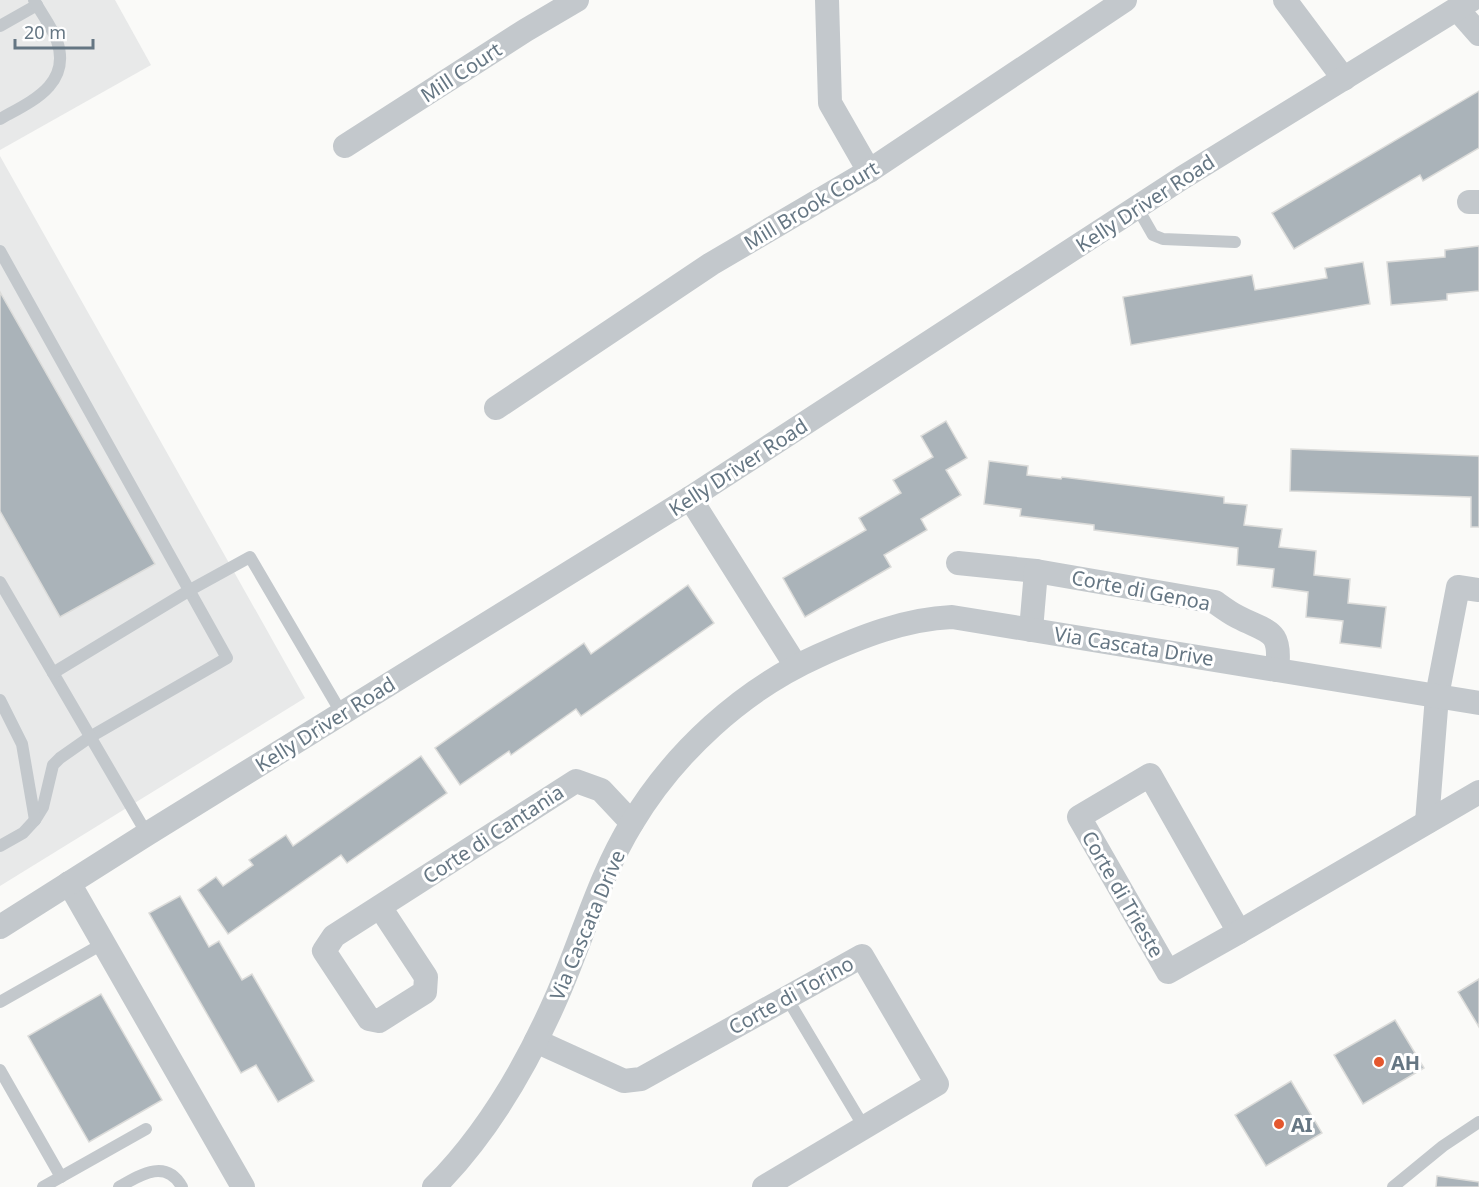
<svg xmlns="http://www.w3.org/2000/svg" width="1479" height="1187" viewBox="0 0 1479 1187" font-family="'Noto Sans',sans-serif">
	<rect width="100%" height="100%" fill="#fafaf8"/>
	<g fill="#e8e9e9">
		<path d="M 0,0 L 115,0 L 151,65 L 0,150 Z"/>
		<path d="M 0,156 L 305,698 L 0,886 Z"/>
	</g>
	<g fill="#aab3b9" stroke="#dcdcda" stroke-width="1.5">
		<path d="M 1479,91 L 1479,148 L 1423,181 L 1420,175 L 1294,249 L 1272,213 Z"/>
		<path d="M 1479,246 L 1479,291 L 1447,294 L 1447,300 L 1391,305 L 1387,262 L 1445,257 L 1445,250 Z"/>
		<path d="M 1363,262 L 1370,304 L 1131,345 L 1123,297 L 1252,275 L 1255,290 L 1327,278 L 1325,268 Z"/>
		<path d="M 0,292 L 155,564 L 60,617 L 0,511 Z"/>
		<path d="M 946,421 L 967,458 L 946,470 L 961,495 L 921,519 L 927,530 L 884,555 L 891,567 L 805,617 L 783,578 L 866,530 L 859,518 L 901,493 L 893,480 L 933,457 L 921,436 Z"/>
		<path d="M 1291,449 L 1479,456 L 1479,527 L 1471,527 L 1471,497 L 1290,491 Z"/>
		<path d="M 989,461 L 1028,466 L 1027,475 L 1061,479 L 1062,477 L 1224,497 L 1224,503 L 1247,505 L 1244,525 L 1282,529 L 1279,547 L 1316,551 L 1314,575 L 1350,579 L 1348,603 L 1386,607 L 1381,648 L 1340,643 L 1343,621 L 1306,617 L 1308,592 L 1272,587 L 1274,569 L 1237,565 L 1238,548 L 1094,530 L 1094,525 L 1020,516 L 1021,509 L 984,504 Z"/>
		<path d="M 688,585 L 714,623 L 581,716 L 576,709 L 511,755 L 509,751 L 460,785 L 435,748 L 584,643 L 591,654 Z"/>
		<path d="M 421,756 L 447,793 L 347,863 L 341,855 L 228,934 L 198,890 L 216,877 L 223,886 L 253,865 L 249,860 L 286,835 L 293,846 Z"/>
		<path d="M 180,896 L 209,947 L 219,941 L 242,980 L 252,974 L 314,1081 L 278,1102 L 256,1065 L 241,1073 L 149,913 Z"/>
		<path d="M 1479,979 L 1479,1027 L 1458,992 Z"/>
		<path d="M 101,994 L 162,1100 L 89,1142 L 28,1036 Z"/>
		<path d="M 1395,1020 L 1424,1068 L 1363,1104 L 1334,1055 Z"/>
		<path d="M 1291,1081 L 1322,1133 L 1266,1166 L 1235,1115 Z"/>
		<path d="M 1437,1176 L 1479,1182 L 1479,1187 L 1436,1187 Z"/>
	</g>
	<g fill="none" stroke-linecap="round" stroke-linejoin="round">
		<g stroke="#c3c8cc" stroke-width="12">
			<path d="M 0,26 L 37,5"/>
			<path d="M 0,119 C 30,102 72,85 57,41 C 52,27 41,13 34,0"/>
			<path d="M 1137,207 L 1153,235 L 1163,239 L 1235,242"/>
			<path d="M 0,251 L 227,658 L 90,737 L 60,758 L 53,765 L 43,807 L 35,820 L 23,833 L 0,846"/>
			<path d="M 0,582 L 147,834"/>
			<path d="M 53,673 L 190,590 L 250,557 L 342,714"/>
			<path d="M 0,700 L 22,744 L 35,820"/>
			<path d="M 787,998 L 864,1127"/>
			<path d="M 0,1002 L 104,943"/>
			<path d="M 0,1070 L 61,1177"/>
			<path d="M 43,1187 L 146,1129"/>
			<path d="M 119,1187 C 140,1175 166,1158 182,1187"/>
			<path d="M 1393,1187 L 1443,1146 L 1479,1122"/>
		</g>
		<g stroke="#c3c8cc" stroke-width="24">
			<path d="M 827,0 L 830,103 L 869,171"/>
			<path d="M 1285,0 L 1344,79"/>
			<path d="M 1457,9 L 1479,34"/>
			<path d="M 345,146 L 526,30 L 577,0"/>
			<path d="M 1469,202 L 1479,202"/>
			<path d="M 496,408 L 711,264 L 869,171 L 1125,0"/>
			<path d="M 690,498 L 796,666"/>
			<path d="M 958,563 L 1036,571"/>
			<path d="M 1031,630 L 1036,571 L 1215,602 C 1222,607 1230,613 1238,617 C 1269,633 1282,629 1277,670"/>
			<path d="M 1150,775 L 1239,932 L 1168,972 L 1079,817 Z"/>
			<path d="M 1427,822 L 1437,696 L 1458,587 L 1479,590"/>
			<path d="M 69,883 L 243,1187"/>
			<path d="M 380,907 L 426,977 L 425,992 L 379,1021 L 369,1019 L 324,951 L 334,936 L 576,781 L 601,790 L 632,823"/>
			<path d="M 0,927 L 147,834 L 690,498 L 1182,178 L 1471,0"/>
			<path d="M 1239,932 L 1479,792"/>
			<path d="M 536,1041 L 624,1081 L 641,1079 L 862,956 L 937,1084 L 764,1187"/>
			<path d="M 434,1187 C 488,1133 528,1063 558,994 C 583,937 599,877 632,823 C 674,753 742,690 818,656 C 860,637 905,619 952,617 L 1479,703"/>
		</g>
	</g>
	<g fill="#e4572e" stroke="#fff" stroke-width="2">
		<circle cx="1379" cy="1062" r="6"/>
		<circle cx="1279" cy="1124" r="6"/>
	</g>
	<g text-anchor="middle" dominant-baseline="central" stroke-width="6" stroke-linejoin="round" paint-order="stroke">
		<g font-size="20" fill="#657683" stroke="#fff">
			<text transform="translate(461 72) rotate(-33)">Mill Court</text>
			<text transform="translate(1145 203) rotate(-33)">Kelly Driver Road</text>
			<text transform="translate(811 205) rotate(-31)">Mill Brook Court</text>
			<text transform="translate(738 467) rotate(-33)">Kelly Driver Road</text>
			<text transform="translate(1141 590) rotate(11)">Corte di Genoa</text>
			<text transform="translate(1134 646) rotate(9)">Via Cascata Drive</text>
			<text transform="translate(325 724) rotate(-32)">Kelly Driver Road</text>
			<text transform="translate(493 834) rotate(-33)">Corte di Cantania</text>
			<text transform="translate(1123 894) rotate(60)">Corte di Trieste</text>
			<text transform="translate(587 925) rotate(-67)">Via Cascata Drive</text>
			<text transform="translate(791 995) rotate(-29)">Corte di Torino</text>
		</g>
		<g font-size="20" font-weight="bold" fill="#657683" stroke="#fff" text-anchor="start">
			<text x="1391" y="1062">AH</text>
			<text x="1291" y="1124">AI</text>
		</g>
	</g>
	<path d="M15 39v9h78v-9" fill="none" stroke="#657683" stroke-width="3"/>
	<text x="24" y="39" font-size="18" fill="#657683" stroke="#ffffff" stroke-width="4.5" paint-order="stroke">20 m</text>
</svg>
